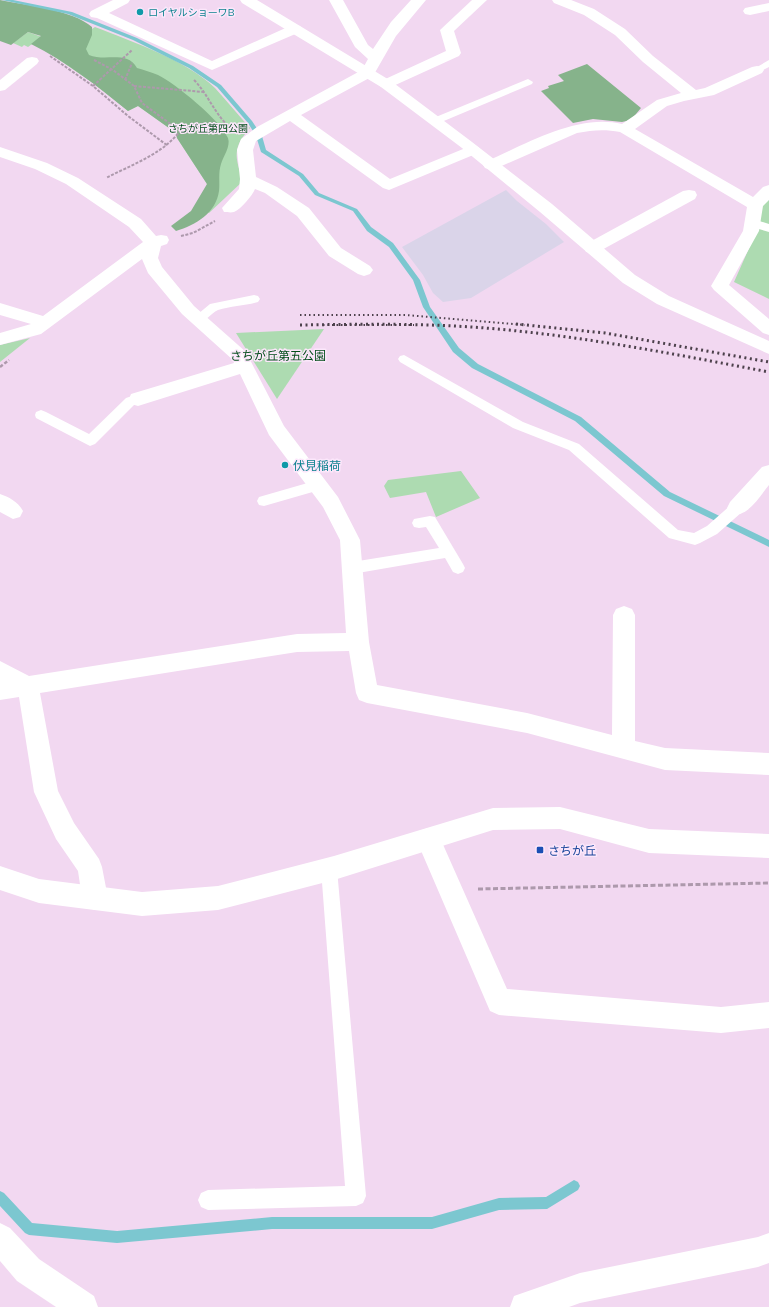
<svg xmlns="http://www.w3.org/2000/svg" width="769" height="1307" viewBox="0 0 769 1307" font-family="Mulish,'Noto Sans JP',sans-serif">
	<rect width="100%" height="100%" fill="#f2d8f1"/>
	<path fill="#dad4e9" d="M 506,190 L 517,201 L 546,224 L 564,242 L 471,298 L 443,302 L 433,293 L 423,275 L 402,247 Z"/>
	<g fill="#addbb1">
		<path d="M 95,27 C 133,42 186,60 215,88 C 227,101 238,115 250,128 C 232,148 235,157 243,181 L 209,213 L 204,208 L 207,184 L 177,138 L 176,133 L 138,106 L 128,111 L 96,85 L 52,55 Z"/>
		<path d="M 28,32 L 42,37 L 28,47 L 24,45 L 22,47 L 13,43 Z"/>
		<path d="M 769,197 L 769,299 L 734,282 L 758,228 L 762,204 Z"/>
		<path d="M 324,329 L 277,399 L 236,333 Z"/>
		<path d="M 30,338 L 0,362 L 0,345 Z"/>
		<path d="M 461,471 L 480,498 L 436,517 L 426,492 L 390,498 L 384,486 L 388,480 Z"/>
	</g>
	<g fill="#86b38b">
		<path d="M 0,0 C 25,5 73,10 92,27 L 92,35 L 86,49 L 89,55 C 105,62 127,50 137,68 C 144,70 151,72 158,75 C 176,84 220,120 228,138 C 231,146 223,157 221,164 C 218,173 220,182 219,191 C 216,213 196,225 176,231 L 171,226 L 191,211 L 207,184 L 177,138 L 176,133 L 138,106 L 128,111 C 97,86 67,62 31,44 L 41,36 L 28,32 L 11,45 L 0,41 Z"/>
		<path d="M 587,64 L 641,108 L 631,120 L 622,122 L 593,119 L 573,123 L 541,91 L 549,88 L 548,86 L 564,81 L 558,75 Z"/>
	</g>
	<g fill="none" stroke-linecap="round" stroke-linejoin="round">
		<g fill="#7cc7d0" fill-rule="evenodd">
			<path d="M 2,0 L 13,0 L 72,12 L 137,38 L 193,66 L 221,85 L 252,121 L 262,136 L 266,150 L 303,174 L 319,193 L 357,209 L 371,227 L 393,243 L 420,280 L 430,307 L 459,348 L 478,364 L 581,417 L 670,492 L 769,540 L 769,547 L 664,496 L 575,421 L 472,368 L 453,352 L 423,307 L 413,280 L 389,247 L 367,231 L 353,211 L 315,195 L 299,176 L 261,152 L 256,136 L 248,123 L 217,87 L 189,68 L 133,40 L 68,14 Z"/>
			<path d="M 574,1180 L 578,1182 L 580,1186 L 578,1190 L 547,1209 L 499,1210 L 432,1229 L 272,1229 L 117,1243 L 29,1235 L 25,1233 L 0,1206 L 0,1191 L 4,1193 L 32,1223 L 117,1231 L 272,1217 L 432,1217 L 499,1198 L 546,1197 Z"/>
		</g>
		<g stroke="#ad99ac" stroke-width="2" stroke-dasharray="3 1.5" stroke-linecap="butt">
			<path d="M 50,56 L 93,86 L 128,116 L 168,146"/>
			<path d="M 94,60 L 113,70 L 134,86 L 142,103 L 180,131 C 163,154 131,165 106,178"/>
			<path d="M 125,80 L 132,63"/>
			<path d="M 194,80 C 209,95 215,116 232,129"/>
			<path d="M 93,86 L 132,50"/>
			<path d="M 134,86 L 204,92"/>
			<path d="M 181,236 L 193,233 L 215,221"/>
		</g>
		<path stroke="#ad99ac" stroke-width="2.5" stroke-dasharray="3.5 2" stroke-linecap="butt" d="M 0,367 L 9,360"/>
		<path stroke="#ad99ac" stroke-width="3" stroke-dasharray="5 2.5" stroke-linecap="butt" d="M 478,889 L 769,883"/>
		<g fill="#fff" fill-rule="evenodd">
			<path d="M 769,60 L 769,67 L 757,73 L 752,70 Z"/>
			<path d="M 528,79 L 533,82 L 532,84 L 439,123 L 435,124 L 430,121 L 431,119 Z"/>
			<path d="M 753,219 L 769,224 L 769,232 L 749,226 L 747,223 L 749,220 Z"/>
			<path d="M 254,295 L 258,296 L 260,299 L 258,302 C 245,306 231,306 218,310 C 209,314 205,325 194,322 L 192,319 L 210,304 Z"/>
			<path d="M 404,355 L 523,422 L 579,444 L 678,530 L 694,533 L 707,526 L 732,504 L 737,503 L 742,504 L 744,508 L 742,512 L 717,534 L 700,543 L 695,545 L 669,538 L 569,450 L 513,428 L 400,362 L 398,359 L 400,356 Z"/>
			<path d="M 138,394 L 143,396 L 144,399 L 143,402 L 135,404 L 95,444 L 90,446 L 36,418 L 35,415 L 36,412 L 41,410 L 46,412 L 89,434 L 126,398 Z"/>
			<path d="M 318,480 L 323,481 L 325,485 L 323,489 L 264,506 L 259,505 L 257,501 L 259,497 Z"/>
			<path d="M 430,516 L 435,517 L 463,564 L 465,568 L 463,572 L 458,574 L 453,572 L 445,558 L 352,574 L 347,572 L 345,568 L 347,564 L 352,562 L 439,548 L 426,527 L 419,528 L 414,527 L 412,523 L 414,519 Z"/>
			<path d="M 329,861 L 335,863 L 337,869 L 366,1196 L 363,1203 L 356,1206 L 208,1210 L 201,1207 L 198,1200 L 201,1193 L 208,1190 L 345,1186 L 321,869 L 323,863 Z"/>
		</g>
		<g fill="#fff" fill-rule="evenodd">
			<path d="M 113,0 L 130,0 L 128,3 L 109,13 L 212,61 L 290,26 L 295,25 L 300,26 L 302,29 L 300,32 L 212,70 L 97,18 L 91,17 L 89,14 L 91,11 Z"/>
			<path d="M 329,0 L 343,0 L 368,45 L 373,49 L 391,22 L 411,0 L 426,0 L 396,36 L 373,76 L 301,115 L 390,179 L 468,147 L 473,145 L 478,147 L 481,150 L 478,153 L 389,190 L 383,188 L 290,121 L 256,141 L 253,150 L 256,177 L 277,187 L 309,208 L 341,248 L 370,266 L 373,270 L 370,274 L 364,276 L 358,274 L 329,256 L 297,216 L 265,193 L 255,189 C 252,196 241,209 234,212 C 230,213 228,212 224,212 L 222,208 L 239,189 L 240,179 L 237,150 L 241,139 L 257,127 L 362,70 L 368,59 L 355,47 Z"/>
			<path d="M 472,0 L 487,0 L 454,31 L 461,53 L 459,56 L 391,87 L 386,88 L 381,87 L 379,84 L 381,81 L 446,51 L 440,30 Z"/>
			<path d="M 552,0 L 571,0 L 594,9 L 625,29 L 653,56 L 696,90 L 705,88 L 752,67 L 757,66 L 762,67 L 764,70 L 762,73 L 714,95 L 684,101 L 667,106 L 635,129 L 753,197 L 763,187 L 769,185 L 769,200 L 763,206 L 759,231 L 729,285 L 769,319 L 769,335 L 763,333 L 714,290 L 711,286 L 743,231 L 747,207 L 620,132 C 605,129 592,130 577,133 L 497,168 L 491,170 L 485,168 L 483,165 L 485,162 C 526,144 578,113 622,124 L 657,100 L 681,93 L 643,62 L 615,35 L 584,15 L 554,3 Z"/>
			<path d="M 769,3 L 769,11 L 750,15 L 745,14 L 743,11 L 745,8 Z"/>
			<path d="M 32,57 L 37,58 L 39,61 L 37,64 L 5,90 L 0,91 L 0,80 L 27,58 Z"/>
			<path d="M 0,147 L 47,163 L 78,178 L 141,219 L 156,236 L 161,235 L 167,236 L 169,240 L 167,244 L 161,246 L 158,258 L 162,267 L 194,306 L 246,352 L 284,426 L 338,497 L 360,540 L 369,642 L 377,685 L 527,713 L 612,735 L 613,615 L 616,609 L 624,606 L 632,609 L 635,615 L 635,741 L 665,748 L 769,753 L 769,775 L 665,770 L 527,733 L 367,703 L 359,700 L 356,693 L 349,651 L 297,652 L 40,693 L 58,791 L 74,823 L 99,859 L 102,867 L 108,898 L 104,907 L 95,910 L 86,907 L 82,898 L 78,871 L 56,839 L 34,792 L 19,697 L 0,700 L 0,661 L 29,676 L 297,634 L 346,633 L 340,540 L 323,507 L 269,435 L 240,374 L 138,406 L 131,404 L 129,399 L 131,394 L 234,363 L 233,360 L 182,314 L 148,273 L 142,259 L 41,334 L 0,345 L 0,333 L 31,324 L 0,315 L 0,303 L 43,316 L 143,242 L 129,227 L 66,184 L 35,169 L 0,157 Z"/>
			<path d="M 689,190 L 695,191 L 697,195 L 695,199 L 598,252 L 592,253 L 586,252 L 584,248 L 586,244 L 683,191 Z"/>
			<path d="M 769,465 L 769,485 C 759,497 747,519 730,514 L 727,508 L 730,502 L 762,467 Z"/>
			<path d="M 0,494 C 9,497 18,502 23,511 L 20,517 L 13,519 L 0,512 Z"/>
			<path d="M 428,828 L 437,831 L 507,989 L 721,1007 L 769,1002 L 769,1028 L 721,1033 L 499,1015 L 490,1011 L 416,839 L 419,831 Z"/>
			<path d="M 0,1223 L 10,1228 L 39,1259 L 94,1296 L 98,1307 L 56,1307 L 17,1281 L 0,1261 Z"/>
			<path d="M 769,1233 L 769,1263 L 758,1267 L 580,1303 L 569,1307 L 510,1307 L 514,1296 L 580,1273 L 758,1237 Z"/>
		</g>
		<g fill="#fff" fill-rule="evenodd">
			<path d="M 240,0 L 257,0 L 391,81 L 472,142 L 552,204 L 635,275 L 669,296 L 769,341 L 769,354 L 657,304 L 623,283 L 540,212 L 462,148 L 381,87 L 242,3 Z"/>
			<path d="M 560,807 L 649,829 L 769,834 L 769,858 L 649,853 L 560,829 L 493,830 L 334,880 L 218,910 L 142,916 L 39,903 L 0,890 L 0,866 L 39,879 L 142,892 L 218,886 L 334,856 L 493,808 Z"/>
		</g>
		<g stroke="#4d414c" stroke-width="2" stroke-dasharray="1.5 3" stroke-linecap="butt">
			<path d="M 300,315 L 406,315 L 525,325"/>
			<path d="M 323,325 L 414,325"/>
		</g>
		<g stroke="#4d414c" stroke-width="3" stroke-dasharray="2 3.5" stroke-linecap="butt">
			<path d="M 516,324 L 605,333 L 769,362"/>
			<path d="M 300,325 C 366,324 431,323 497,329 C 588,337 679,355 769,372"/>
		</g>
	</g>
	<g fill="#0f9aa8" stroke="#fce7fb" stroke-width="1.5">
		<circle cx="140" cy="12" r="4"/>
		<circle cx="285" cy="465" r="4"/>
	</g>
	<rect fill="#1a4fb4" stroke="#fce7fb" stroke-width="1.5" x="536" y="846" width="8" height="8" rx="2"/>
	<g text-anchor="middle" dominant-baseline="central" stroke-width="3" stroke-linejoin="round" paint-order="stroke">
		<g font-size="10" fill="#0d838f" stroke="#fce7fb" text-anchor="start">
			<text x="148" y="12">ロイヤルショーワB</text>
		</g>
		<g font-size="10" fill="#034e1b" stroke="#fce7fb">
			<text x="208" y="128">さちが丘第四公園</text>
		</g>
		<g font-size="12" fill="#034e1b" stroke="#fce7fb">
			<text x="278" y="355">さちが丘第五公園</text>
		</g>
		<g font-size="12" fill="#0d838f" stroke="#fce7fb" text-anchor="start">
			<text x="293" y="465">伏見稲荷</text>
		</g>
		<g font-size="12" fill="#164399" stroke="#fce7fb" text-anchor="start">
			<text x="548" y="850">さちが丘</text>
		</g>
	</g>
</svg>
